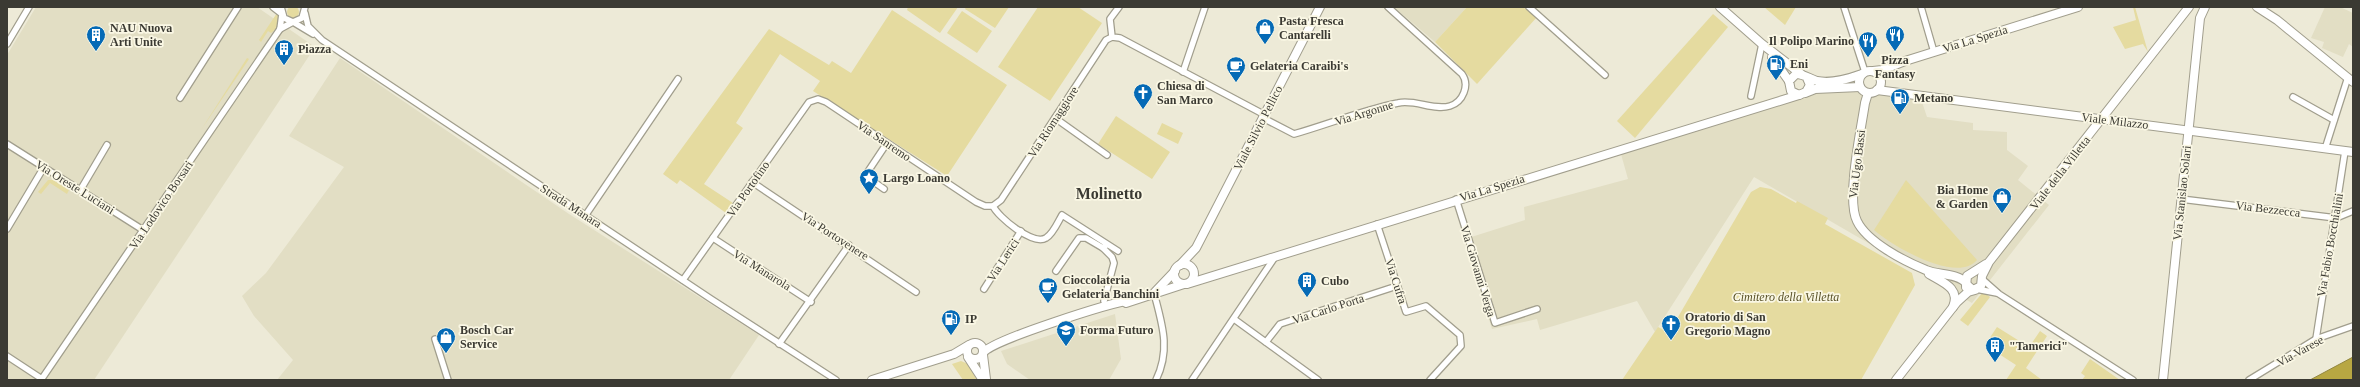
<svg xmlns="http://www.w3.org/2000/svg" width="2360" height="387" viewBox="0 0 2360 387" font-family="'Times New Roman',serif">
	<rect width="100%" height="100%" fill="#edead7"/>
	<g fill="#e2dec4">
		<path d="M 36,7 L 257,7 L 315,47 L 94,380 L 7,380 L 7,55 Z"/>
		<path d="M 1394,7 L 1467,7 L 1435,42 Z"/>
		<path d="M 2325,7 L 2340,7 L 2353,13 L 2353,47 L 2349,44 L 2343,57 L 2322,48 L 2324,42 L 2311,38 Z"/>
		<path d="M 340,58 L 569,214 L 759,335 L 729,380 L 277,380 L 293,360 L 254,316 L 242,296 L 266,273 L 344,167 L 289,136 Z"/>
		<path d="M 1837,83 L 1921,99 L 1927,117 L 1973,123 L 1973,130 L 2007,132 L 2007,150 L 2028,166 L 2018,180 L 2049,205 L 1972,303 L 1754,177 L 1655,332 L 1637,301 L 1540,330 L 1537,319 L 1492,329 L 1465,239 L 1525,220 L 1524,207 L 1628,179 L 1619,147 L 1791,92 Z"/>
		<path d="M 1115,314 L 1121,359 L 1109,380 L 1030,380 L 1007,364 L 1001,351 Z"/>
	</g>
	<g fill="#e5dba0">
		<circle cx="293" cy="12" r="6"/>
		<path d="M 908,7 L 958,7 L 940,33 L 907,10 Z"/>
		<path d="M 966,7 L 1009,7 L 995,28 L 965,9 Z"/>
		<path d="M 1038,7 L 1078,7 L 1102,23 L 1050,101 L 998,67 Z"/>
		<path d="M 1467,7 L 1523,7 L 1537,17 L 1477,84 L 1435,42 Z"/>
		<path d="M 1764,7 L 1796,7 L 1785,25 Z"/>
		<path d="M 2133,7 L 2135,7 L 2148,52 L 2143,44 L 2125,49 L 2113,27 L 2136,20 Z"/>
		<path d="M 892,10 L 1007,85 L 947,176 L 813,91 L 820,81 L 780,54 L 736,123 L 743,128 L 704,184 L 733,203 L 726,213 L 680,180 L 677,184 L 663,174 L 769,29 L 829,65 L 832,61 L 851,73 Z"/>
		<path d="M 962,11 L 992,31 L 977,53 L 947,33 Z"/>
		<path d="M 277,13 C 281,21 278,29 271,33 L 268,31 L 261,42 L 259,40 Z"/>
		<path d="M 1713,14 L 1728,27 L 1635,138 L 1617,121 Z"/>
		<path d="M 247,58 L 249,59 L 201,130 Z"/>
		<path d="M 1116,116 L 1170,152 L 1152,179 L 1098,144 Z"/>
		<path d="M 1162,123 L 1183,133 L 1178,144 L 1157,134 Z"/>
		<path d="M 48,180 L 53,180 L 69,190 L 67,194 L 50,183 L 41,194 L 38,192 Z"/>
		<path d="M 1906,180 L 1977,260 C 1957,284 1892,246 1874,230 Z"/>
		<path d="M 1760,187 L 1771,189 L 1796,203 L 1797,201 L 1828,218 L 1825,224 L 1912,273 L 1915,285 L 1861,380 L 1622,380 L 1658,327 L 1664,330 L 1671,329 L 1751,192 Z"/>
		<path d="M 1983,292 L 1990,297 L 1968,326 L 1960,320 Z"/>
		<path d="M 1997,327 L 2029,347 L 2040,331 L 2047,336 L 2026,368 L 2042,380 L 2006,380 L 2016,365 L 1985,345 Z"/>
		<path d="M 2090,359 L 2120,380 L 2082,380 L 2085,376 L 2081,373 Z"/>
		<path d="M 961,361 L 968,364 L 977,380 L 963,380 L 952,364 Z"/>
	</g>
	<path fill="#b8a742" stroke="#92863e" d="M 2353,357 L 2353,380 L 2310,380 Z"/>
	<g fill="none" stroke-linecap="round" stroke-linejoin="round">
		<defs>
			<g id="street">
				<path d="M 281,7 L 284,18 L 293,22 L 302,18 L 305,7"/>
				<path d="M 1119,7 L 1110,19 L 1112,37 L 1120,38 L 1265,115"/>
				<path d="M 1529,7 L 1605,75"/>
				<path d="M 1844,7 L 1865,72"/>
				<path d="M 1921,7 L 1934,52"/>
				<path d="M 305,13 L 308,26 L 322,40 L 711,299 L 836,380"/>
				<path d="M 280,29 L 293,22 L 313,34"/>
				<path d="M 7,44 L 29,7"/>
				<path d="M 1183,72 L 1205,7"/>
				<path d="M 1751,96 L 1762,44"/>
				<path d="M 2293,97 L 2334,120"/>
				<path d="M 180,98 L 238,7"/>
				<path d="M 1055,118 L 1107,155"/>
				<path d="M 1263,118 L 1294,134 C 1329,124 1363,110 1398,103 C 1415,99 1434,111 1450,106 C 1463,102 1470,85 1462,74 L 1388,7"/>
				<path d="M 7,144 L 143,230"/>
				<path d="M 2325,149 L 2348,77"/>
				<path d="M 752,182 L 916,292"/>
				<path d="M 81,189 L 107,145"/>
				<path d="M 884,189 L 867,177 L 867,173 L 887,143"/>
				<path d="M 1456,199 L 1495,323 L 1537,309"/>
				<path d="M 2181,199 L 2336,218 L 2353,211"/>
				<path d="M 993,206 L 1001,200 L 1106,40 L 1112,37"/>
				<path d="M 585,216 L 678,79"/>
				<path d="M 1377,224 L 1406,312 L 1426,306 L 1460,335 L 1461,346 L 1430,380"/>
				<path d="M 7,229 L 44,167"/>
				<path d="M 713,238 L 811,302"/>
				<path d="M 1056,271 L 1079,238 L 1086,238 L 1103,248"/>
				<path d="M 1982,279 L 1999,294 L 2133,380"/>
				<path d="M 683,280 L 809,102 L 818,99 L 826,102 L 976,202 L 985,206 L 993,206 C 998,217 1033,246 1046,238 C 1053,234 1058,222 1062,215 L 1118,251"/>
				<path d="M 984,289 L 1021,231"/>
				<path d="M 1976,289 L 1997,293"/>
				<path d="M 1154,293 C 1162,324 1171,349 1156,380"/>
				<path d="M 1104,301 L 1114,263 L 1112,257 L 1103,248 L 1106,245"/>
				<path d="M 1234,319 L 1318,380"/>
				<path d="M 435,339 L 448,380"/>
				<path d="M 2316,339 L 2345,151"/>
				<path d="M 1266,342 L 1280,324 L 1397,286"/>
				<path d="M 779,344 L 849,245"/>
				<path d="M 7,356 L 42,379"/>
				<path d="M 41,380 L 280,29 L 282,14 L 273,7"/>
				<path d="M 1192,380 L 1275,257"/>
				<path d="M 2249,380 L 2316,339 L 2353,326"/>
			</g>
			<g id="secondary">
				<path d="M 1720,7 L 1762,44 L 1801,74"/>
				<path d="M 2257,7 L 2277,20 L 2353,82"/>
				<path d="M 1772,57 L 1789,81"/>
				<path d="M 1873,71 L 1882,70 L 1905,61 L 2078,7"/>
				<circle cx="1870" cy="82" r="11"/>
				<path d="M 1807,78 L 1810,85 L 1806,92 L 1799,95 L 1791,91 L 1789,81 L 1796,74 C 1804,74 1810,79 1817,81 C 1832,84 1848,79 1862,74"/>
				<path d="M 1877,90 L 2353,152"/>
				<path d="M 1805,93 L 1815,89 L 1860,87"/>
				<path d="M 1868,93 L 1865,103 C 1861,130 1846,199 1857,221 C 1867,242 1904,261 1926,270 C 1937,275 1958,273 1966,283"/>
				<circle cx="1184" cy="274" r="10"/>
				<path d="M 1180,265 L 1196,248 L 1320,7"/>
				<path d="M 1929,274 C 1942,282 1961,288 1953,307"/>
				<path d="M 1187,284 L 1799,95"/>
				<path d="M 1966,284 L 1973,290 L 1981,286 L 1982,276 L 1989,262 L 2189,7"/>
				<path d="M 1966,287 L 1967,276 L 1986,264"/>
				<path d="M 1155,292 L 1175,271"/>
				<path d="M 1126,303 L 1184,284"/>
				<circle cx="975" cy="351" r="8"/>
				<path d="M 983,353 C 992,340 1110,303 1131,300"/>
				<path d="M 983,355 L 986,379"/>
				<path d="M 968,357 L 983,380"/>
				<path d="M 872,380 L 954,354 L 969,345"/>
				<path d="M 1896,380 L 1957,302 L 1968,292 L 1975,290"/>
				<path d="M 2163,380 L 2200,18 L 2205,7"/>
			</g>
		</defs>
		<use href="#street" stroke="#a19e8d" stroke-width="8"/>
		<use href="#secondary" stroke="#a19e8d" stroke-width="10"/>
		<use href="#street" stroke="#fff" stroke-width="5.5"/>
		<use href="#secondary" stroke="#fff" stroke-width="8"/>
	</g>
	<defs>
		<symbol id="shop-pin" viewBox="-11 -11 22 30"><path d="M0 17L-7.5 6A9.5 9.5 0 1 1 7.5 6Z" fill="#056ab6" stroke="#faf7e4"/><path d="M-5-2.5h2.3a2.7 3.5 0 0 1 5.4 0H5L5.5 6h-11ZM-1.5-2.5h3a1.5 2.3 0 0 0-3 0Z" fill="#fff"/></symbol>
		<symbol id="building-pin" viewBox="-11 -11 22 30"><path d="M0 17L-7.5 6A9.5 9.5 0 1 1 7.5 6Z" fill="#056ab6" stroke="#faf7e4"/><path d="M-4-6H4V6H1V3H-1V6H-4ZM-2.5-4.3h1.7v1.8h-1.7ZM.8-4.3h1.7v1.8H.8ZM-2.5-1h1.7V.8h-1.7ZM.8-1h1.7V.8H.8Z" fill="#fff"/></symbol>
		<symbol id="restaurant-pin" viewBox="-11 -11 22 30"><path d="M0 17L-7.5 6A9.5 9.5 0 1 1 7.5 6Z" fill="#056ab6" stroke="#faf7e4"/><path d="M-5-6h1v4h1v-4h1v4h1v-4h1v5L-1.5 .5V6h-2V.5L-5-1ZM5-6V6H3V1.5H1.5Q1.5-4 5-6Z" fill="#fff"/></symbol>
		<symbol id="fuel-pin" viewBox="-11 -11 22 30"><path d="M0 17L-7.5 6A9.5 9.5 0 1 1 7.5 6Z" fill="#056ab6" stroke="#faf7e4"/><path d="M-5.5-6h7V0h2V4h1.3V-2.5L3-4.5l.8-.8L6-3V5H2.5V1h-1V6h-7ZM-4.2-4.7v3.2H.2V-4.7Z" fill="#fff"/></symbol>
		<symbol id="cafe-pin" viewBox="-11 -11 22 30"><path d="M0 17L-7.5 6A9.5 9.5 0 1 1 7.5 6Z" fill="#056ab6" stroke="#faf7e4"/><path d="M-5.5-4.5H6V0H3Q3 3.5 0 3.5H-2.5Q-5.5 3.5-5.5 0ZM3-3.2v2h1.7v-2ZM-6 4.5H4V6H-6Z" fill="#fff"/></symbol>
		<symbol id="church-pin" viewBox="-11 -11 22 30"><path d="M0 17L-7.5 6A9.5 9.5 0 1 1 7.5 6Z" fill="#056ab6" stroke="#faf7e4"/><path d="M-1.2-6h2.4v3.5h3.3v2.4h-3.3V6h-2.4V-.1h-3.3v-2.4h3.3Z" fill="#fff"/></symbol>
		<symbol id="sight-pin" viewBox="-11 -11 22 30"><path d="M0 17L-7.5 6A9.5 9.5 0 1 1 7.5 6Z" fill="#056ab6" stroke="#faf7e4"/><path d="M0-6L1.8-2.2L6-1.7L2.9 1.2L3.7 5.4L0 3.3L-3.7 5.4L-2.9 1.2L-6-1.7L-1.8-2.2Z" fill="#fff"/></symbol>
		<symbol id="school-pin" viewBox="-11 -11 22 30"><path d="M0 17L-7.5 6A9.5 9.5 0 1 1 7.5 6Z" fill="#056ab6" stroke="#faf7e4"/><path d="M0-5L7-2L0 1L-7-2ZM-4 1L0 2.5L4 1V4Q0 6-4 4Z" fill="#fff"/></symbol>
	</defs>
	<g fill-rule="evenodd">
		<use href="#shop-pin" x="1254" y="17" width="22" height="30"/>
		<use href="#building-pin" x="85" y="24" width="22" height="30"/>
		<use href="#restaurant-pin" x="1884" y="24" width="22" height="30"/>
		<use href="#restaurant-pin" x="1857" y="30" width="22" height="30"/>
		<use href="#building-pin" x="273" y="38" width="22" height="30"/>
		<use href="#fuel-pin" x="1765" y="53" width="22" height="30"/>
		<use href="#cafe-pin" x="1225" y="55" width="22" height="30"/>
		<use href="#church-pin" x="1132" y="82" width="22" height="30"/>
		<use href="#fuel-pin" x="1889" y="87" width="22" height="30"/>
		<use href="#sight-pin" x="858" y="167" width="22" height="30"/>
		<use href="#shop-pin" x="1991" y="186" width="22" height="30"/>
		<use href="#building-pin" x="1296" y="270" width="22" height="30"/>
		<use href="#cafe-pin" x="1037" y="276" width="22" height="30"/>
		<use href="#fuel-pin" x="940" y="308" width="22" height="30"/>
		<use href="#church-pin" x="1660" y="313" width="22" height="30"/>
		<use href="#school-pin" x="1055" y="319" width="22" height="30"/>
		<use href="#shop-pin" x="435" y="326" width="22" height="30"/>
		<use href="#building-pin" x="1984" y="335" width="22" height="30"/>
	</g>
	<g text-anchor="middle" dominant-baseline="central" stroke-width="3.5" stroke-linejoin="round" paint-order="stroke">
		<g font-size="12" font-weight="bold" fill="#3b3a33" stroke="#faf7e4" text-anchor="start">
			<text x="1279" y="21">Pasta Fresca<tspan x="1279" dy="14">Cantarelli</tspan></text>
			<text x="110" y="28">NAU Nuova<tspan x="110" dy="14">Arti Unite</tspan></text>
			<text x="1854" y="41" text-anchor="end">Il Polipo Marino</text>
			<text x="298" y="49">Piazza</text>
			<text x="1895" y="60" text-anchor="middle">Pizza<tspan x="1895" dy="14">Fantasy</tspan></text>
			<text x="1790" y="64">Eni</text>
			<text x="1250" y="66">Gelateria Caraibi's</text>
			<text x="1157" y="86">Chiesa di<tspan x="1157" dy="14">San Marco</tspan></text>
			<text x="1914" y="98">Metano</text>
			<text x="883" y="178">Largo Loano</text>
			<text x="1988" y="190" text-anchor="end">Bia Home<tspan x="1988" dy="14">&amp; Garden</tspan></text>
			<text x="1062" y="280">Cioccolateria<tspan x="1062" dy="14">Gelateria Banchini</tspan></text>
			<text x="1321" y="281">Cubo</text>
			<text x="1685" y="317">Oratorio di San<tspan x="1685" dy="14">Gregorio Magno</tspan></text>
			<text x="965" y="319">IP</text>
			<text x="460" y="330">Bosch Car<tspan x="460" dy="14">Service</tspan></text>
			<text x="1080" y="330">Forma Futuro</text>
			<text x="2009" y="346">"Tamerici"</text>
		</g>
		<g font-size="12" fill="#3b3a33" stroke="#faf7e4">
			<text transform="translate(1975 39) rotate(-17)">Via La Spezia</text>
			<text transform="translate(1364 113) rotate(-17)">Via Argonne</text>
			<text transform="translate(2115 121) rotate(7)">Viale Milazzo</text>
			<text transform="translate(1053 122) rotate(-57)">Via Riomaggiore</text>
			<text transform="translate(1258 128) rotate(-63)">Viale Silvio Pellico</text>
			<text transform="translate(884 141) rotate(34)">Via Sanremo</text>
			<text transform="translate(1857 164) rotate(-83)">Via Ugo Bassi</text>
			<text transform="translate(2060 173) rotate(-52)">Viale della Villetta</text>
			<text transform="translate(75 187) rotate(32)">Via Oreste Luciani</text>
			<text transform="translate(1492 188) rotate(-17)">Via La Spezia</text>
			<text transform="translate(748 189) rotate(-55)">Via Portofino</text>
			<text transform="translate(2182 193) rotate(-84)">Via Stanislao Solari</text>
			<text transform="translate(161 205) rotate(-56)">Via Lodovico Borsari</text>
			<text transform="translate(571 206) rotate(33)">Strada Manara</text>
			<text transform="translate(2268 209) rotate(7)">Via Bezzecca</text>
			<text transform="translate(835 236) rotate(33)">Via Portovenere</text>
			<text transform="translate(2330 245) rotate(-80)">Via Fabio Bocchialini</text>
			<text transform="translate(1003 260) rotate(-57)">Via Lerici</text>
			<text transform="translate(762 270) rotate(32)">Via Manarola</text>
			<text transform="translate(1478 271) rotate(73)">Via Giovanni Verga</text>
			<text transform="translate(1396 281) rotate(72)">Via Cufra</text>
			<text transform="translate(1328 309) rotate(-18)">Via Carlo Porta</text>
			<text transform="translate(2300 351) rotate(-29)">Via Varese</text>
		</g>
		<g font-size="12" font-style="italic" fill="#585127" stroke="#faf7e4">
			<text x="1786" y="297">Cimitero della Villetta</text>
		</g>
		<g font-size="16" font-weight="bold" fill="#3b3a33" stroke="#faf7e4">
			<text x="1109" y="193">Molinetto</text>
		</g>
	</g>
	<rect width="2360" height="387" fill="none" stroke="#3b3a33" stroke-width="16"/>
</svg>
